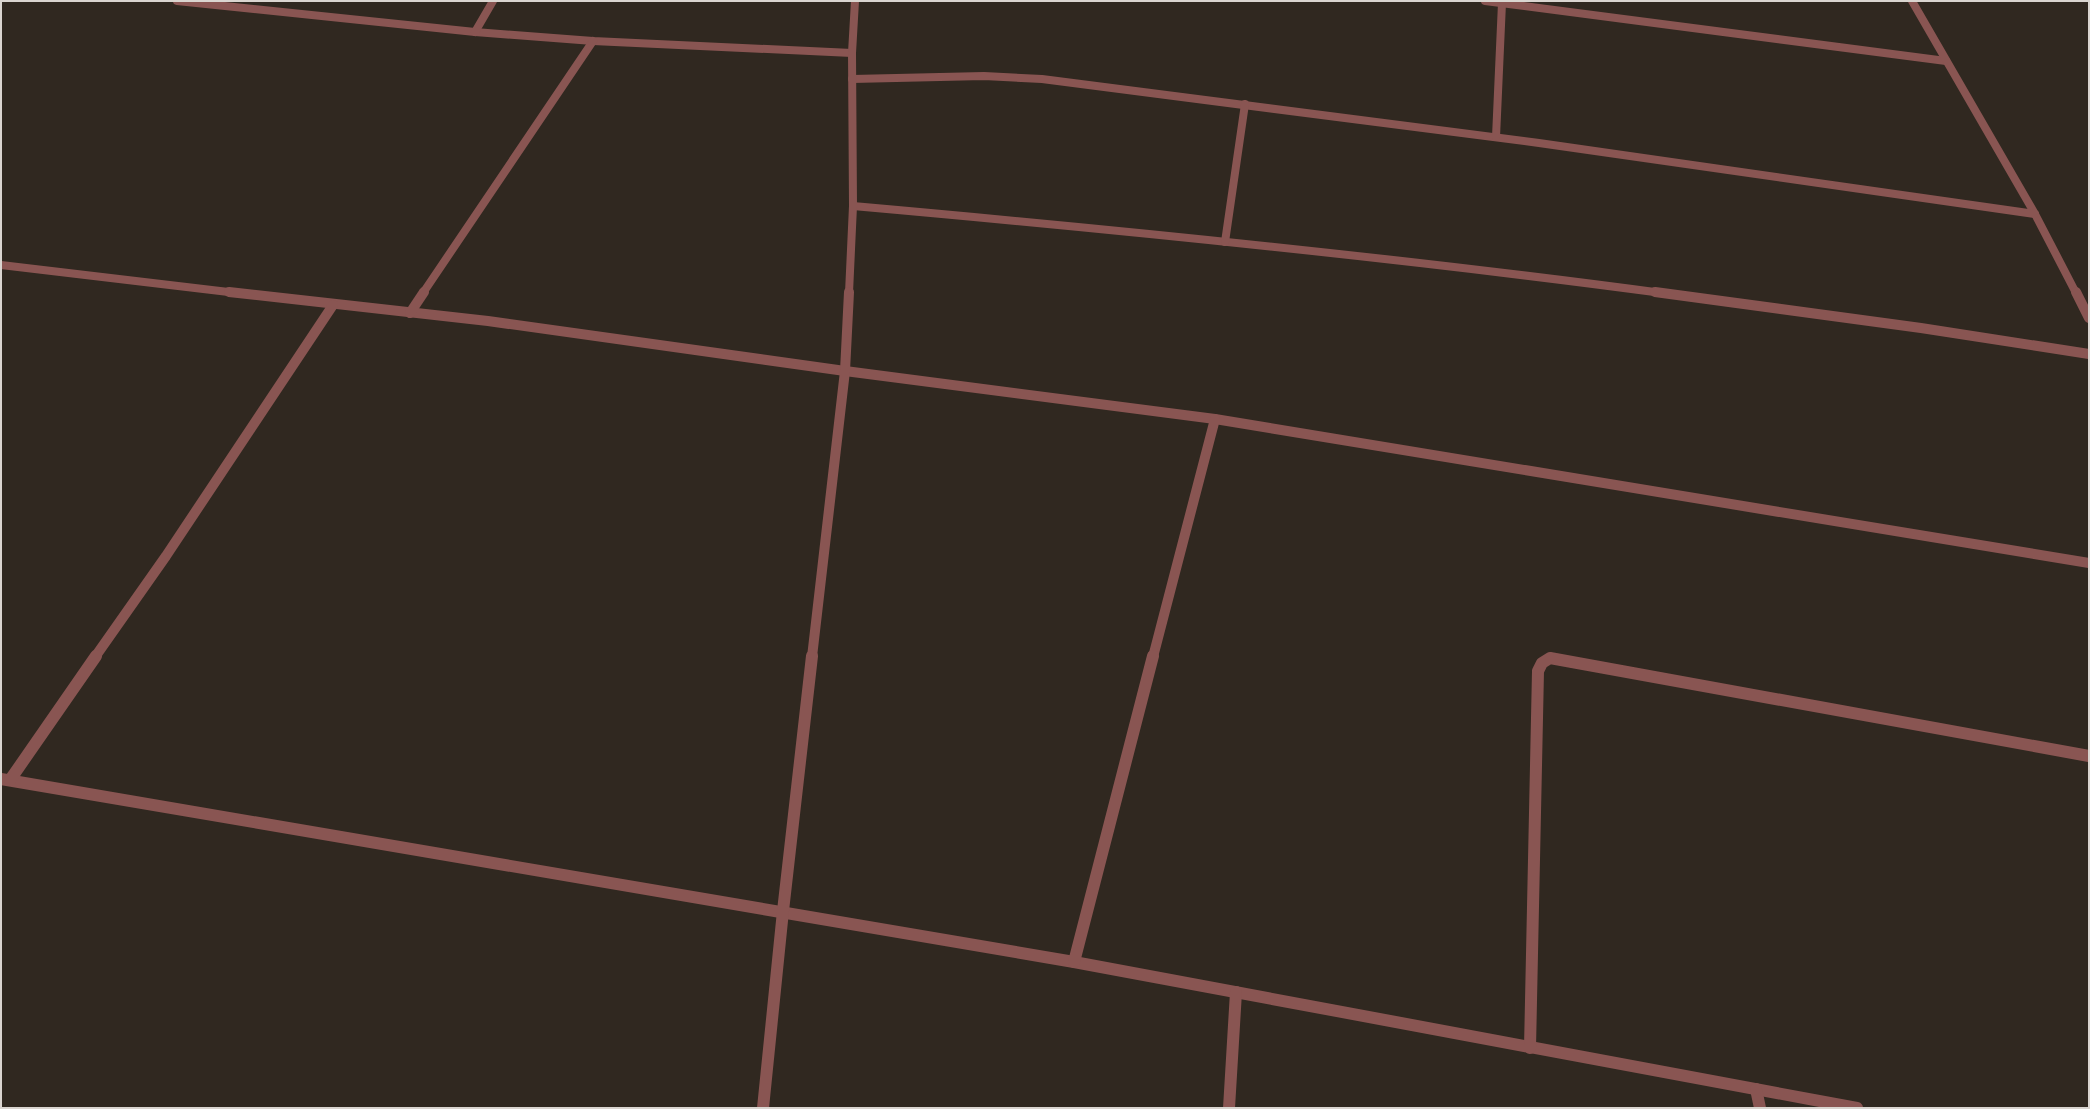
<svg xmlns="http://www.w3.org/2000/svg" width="2090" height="1109" viewBox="0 0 2090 1109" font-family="Rubik,sans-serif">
	<rect width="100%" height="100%" fill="#302820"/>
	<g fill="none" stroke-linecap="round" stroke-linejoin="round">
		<g stroke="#895552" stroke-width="8">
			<path d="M 177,1 L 475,32 L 593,41 L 852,53"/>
			<path d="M 1485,1 L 1946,61"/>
			<path d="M 1912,1 L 2035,214 L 2076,293"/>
			<path d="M 475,32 L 493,1"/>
			<path d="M 852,79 L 984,76 L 1042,79 L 1539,143 L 2035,214"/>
			<path d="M 1496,137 L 1502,3"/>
			<path d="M 853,206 C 1123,230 1393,257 1662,293"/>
			<path d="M 1225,242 L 1245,104"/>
			<path d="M 1,265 L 237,293"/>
			<path d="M 423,293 L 593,41"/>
			<path d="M 849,293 L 853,206 L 852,53 L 855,1"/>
		</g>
		<g stroke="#895552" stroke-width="10">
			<path d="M 229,292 L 488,321 L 845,371 L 1215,419 L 2089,563"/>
			<path d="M 1655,292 L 1921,328 L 2089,354"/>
			<path d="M 2076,292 L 2089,318"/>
			<path d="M 410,313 L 424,292"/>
			<path d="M 95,657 L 166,556 L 333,305"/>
			<path d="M 812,657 L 845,371 L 849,292"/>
			<path d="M 1153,657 L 1215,419"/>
		</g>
		<g stroke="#895552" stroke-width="12">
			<path d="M 1,779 L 1074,962 L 1857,1108"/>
			<path d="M 10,780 L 96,656"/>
			<path d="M 1074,962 L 1153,656"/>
			<path d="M 1530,1048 L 1538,671 L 1542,663 L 1550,658 L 2089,756"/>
			<path d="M 1756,1089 L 1760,1108"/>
			<path d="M 763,1108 L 783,911 L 812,656"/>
			<path d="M 1229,1108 L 1236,992"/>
		</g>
	</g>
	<rect width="2090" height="1109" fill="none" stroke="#dad5d0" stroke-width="4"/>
</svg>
